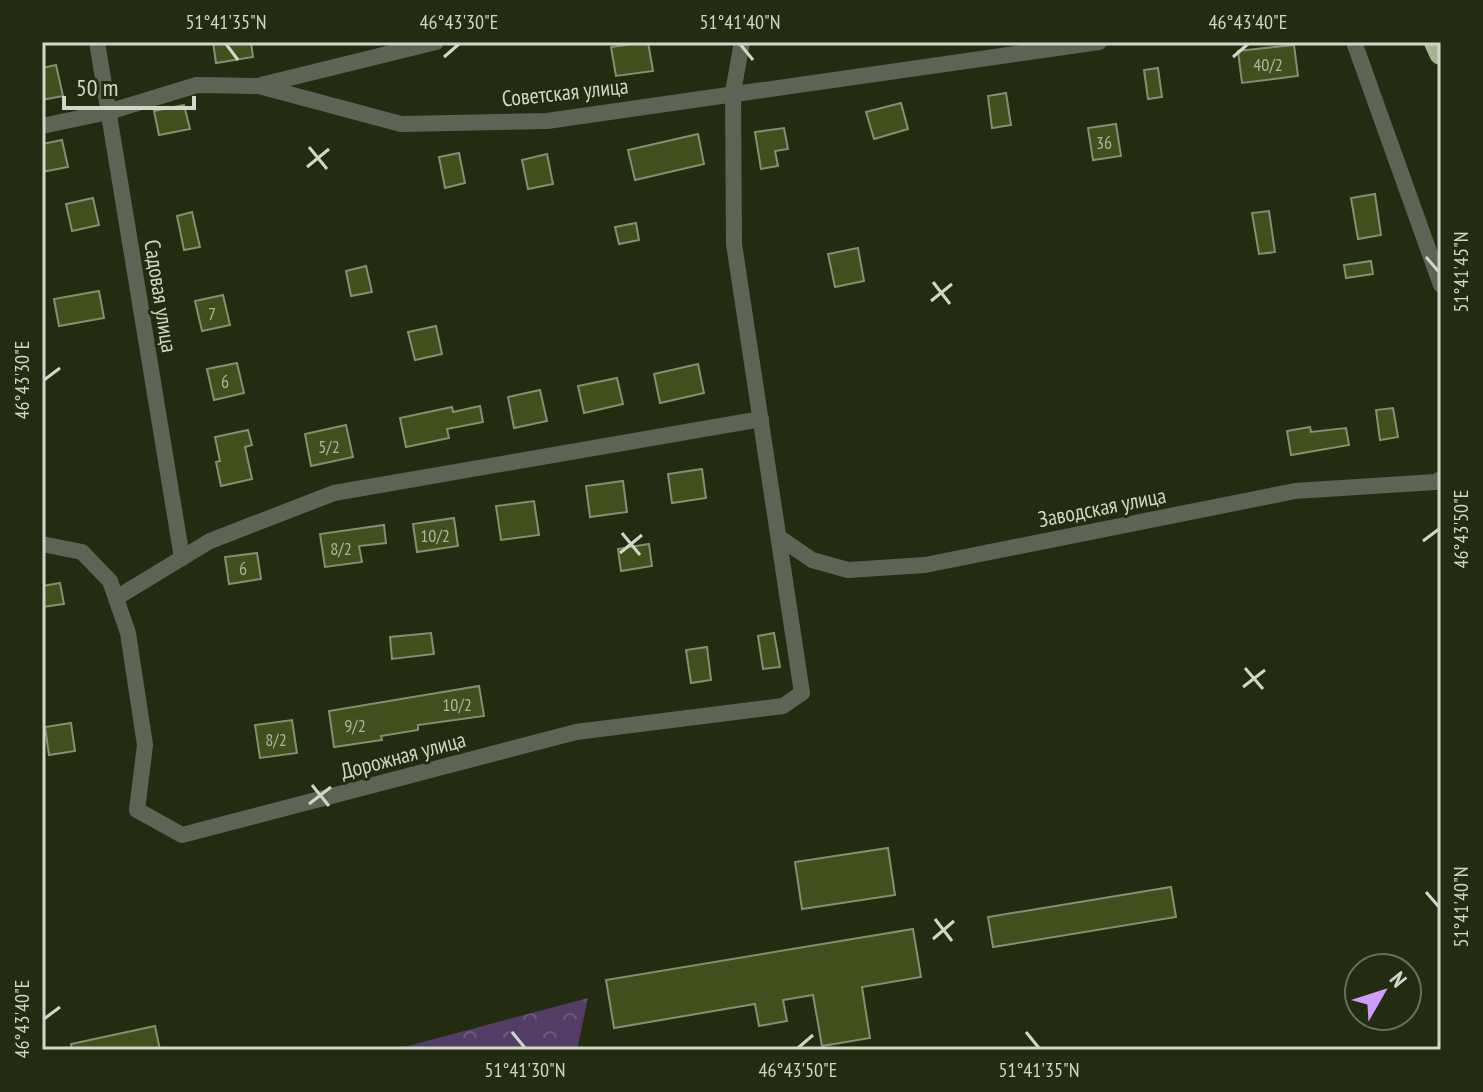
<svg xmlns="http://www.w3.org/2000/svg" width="1483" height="1092" viewBox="0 0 1483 1092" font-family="'PT Sans Narrow',sans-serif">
	<defs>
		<pattern id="forest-crowns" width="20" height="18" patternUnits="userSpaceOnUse" patternTransform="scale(2)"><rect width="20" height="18" fill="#533d67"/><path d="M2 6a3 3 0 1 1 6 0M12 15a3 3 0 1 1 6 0" fill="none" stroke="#6b587b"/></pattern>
	</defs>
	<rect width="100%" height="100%" fill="#232c11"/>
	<path fill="url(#forest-crowns)" d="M 588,998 L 577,1050 L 393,1050 Z"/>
	<g fill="#3f501c" stroke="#838f70" stroke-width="2">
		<path d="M 213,42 L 251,42 L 253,57 L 216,63 Z"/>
		<path d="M 648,42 L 653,71 L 616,76 L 611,47 Z"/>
		<path d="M 1294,45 L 1298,76 L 1242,83 L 1238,51 Z"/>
		<path d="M 56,65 L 63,96 L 42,100 L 42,68 Z"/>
		<path d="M 1158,68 L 1162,97 L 1148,99 L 1144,70 Z"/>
		<path d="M 1006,93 L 1011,125 L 992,128 L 988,96 Z"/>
		<path d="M 901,103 L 908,129 L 874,139 L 866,112 Z"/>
		<path d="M 184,105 L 190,129 L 159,135 L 154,111 Z"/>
		<path d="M 1116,124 L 1121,156 L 1093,160 L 1088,128 Z"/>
		<path d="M 784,128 L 788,149 L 775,151 L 778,166 L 761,169 L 755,132 Z"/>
		<path d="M 698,134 L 704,164 L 635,180 L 628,150 Z"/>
		<path d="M 62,140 L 68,167 L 42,172 L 42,144 Z"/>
		<path d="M 459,153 L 465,183 L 445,188 L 439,157 Z"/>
		<path d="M 547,154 L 553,184 L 528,189 L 522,160 Z"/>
		<path d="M 1375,194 L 1381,235 L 1358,239 L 1351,198 Z"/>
		<path d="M 93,198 L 99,225 L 72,231 L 66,204 Z"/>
		<path d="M 1269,211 L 1275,252 L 1259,254 L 1252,213 Z"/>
		<path d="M 192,212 L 200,247 L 184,250 L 177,216 Z"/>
		<path d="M 636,223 L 639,240 L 619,244 L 615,227 Z"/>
		<path d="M 858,248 L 864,281 L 835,287 L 828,254 Z"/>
		<path d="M 1371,261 L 1373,274 L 1346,278 L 1344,265 Z"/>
		<path d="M 366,266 L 372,292 L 351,296 L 346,271 Z"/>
		<path d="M 99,291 L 104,318 L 59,326 L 54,299 Z"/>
		<path d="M 223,295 L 230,325 L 202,331 L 195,301 Z"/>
		<path d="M 436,326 L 442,354 L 415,360 L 408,332 Z"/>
		<path d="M 237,363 L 244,393 L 214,400 L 207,369 Z"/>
		<path d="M 698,364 L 704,393 L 660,403 L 654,374 Z"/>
		<path d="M 617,378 L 623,404 L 584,413 L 578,386 Z"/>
		<path d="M 540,390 L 547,421 L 514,428 L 508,397 Z"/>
		<path d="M 480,406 L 483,422 L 447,429 L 449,438 L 406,447 L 400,418 L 452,407 L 453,412 Z"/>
		<path d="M 1393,408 L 1398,437 L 1380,440 L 1376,410 Z"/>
		<path d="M 346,425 L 353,457 L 311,466 L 305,434 Z"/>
		<path d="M 1310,427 L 1311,432 L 1346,428 L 1349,445 L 1291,455 L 1287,431 Z"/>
		<path d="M 248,430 L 252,445 L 245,447 L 252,479 L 221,486 L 216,462 L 220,461 L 215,437 Z"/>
		<path d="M 702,469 L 706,498 L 672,503 L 668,474 Z"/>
		<path d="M 623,481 L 627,512 L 590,517 L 586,486 Z"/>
		<path d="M 534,501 L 539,535 L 501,540 L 496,506 Z"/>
		<path d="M 454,518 L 458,546 L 417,552 L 413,524 Z"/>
		<path d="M 384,525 L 386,543 L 359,546 L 362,562 L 325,567 L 320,534 Z"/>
		<path d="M 649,544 L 652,566 L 621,571 L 618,549 Z"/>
		<path d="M 257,553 L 261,579 L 229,584 L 225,557 Z"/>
		<path d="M 60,583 L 64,604 L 42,607 L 42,586 Z"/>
		<path d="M 431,633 L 434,654 L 392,659 L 390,637 Z"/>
		<path d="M 774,633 L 780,667 L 763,669 L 758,636 Z"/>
		<path d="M 707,647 L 711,680 L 691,683 L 686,650 Z"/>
		<path d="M 479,686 L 484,716 L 418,725 L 418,730 L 381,736 L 382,740 L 334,747 L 329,711 Z"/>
		<path d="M 292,720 L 297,753 L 260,758 L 255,725 Z"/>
		<path d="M 71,723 L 75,751 L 49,755 L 45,727 Z"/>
		<path d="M 888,848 L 895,895 L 802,909 L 795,862 Z"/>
		<path d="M 1171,887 L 1176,917 L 993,947 L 988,917 Z"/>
		<path d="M 913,929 L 921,977 L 862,987 L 870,1038 L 822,1046 L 813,995 L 783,1000 L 787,1021 L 759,1026 L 755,1004 L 614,1028 L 606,980 Z"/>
		<path d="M 155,1026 L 160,1050 L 72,1050 L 71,1044 Z"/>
	</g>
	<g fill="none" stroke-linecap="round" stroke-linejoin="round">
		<g stroke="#5e6356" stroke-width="16">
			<path d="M 97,42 L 182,558"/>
			<path d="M 1354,42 L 1441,285"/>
			<path d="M 261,85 L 436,42"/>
			<path d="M 42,126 L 108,112 L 197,85 L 259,86 L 401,124 L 547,121 L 1099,42"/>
			<path d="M 780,538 L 812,560 L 848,570 L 925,565 L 1295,491 L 1435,482 L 1441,479"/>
			<path d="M 42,544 L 82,552 L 110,581 L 128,633 L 145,745 L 137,810 L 182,835 L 576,732 L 783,706 L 802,693 L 734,244 L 733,92 L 742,42"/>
			<path d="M 116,598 L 210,541 L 334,493 L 761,419"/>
		</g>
		<path stroke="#a7b494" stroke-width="24" d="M 1436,42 L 1441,53"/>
	</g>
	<path fill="none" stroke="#d0d7c7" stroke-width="3" d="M 226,44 L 238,60M 740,44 L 753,60M 444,57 L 459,44M 1233,57 L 1248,44M 309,147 L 327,169M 307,167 L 329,149M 1426,257 L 1439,272M 933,282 L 950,304M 931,301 L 952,284M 44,380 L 60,368M 622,533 L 640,555M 1423,541 L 1439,529M 620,553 L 642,535M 1245,668 L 1263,689M 1243,687 L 1265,670M 312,785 L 329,806M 309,804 L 331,787M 1426,892 L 1439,907M 935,919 L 952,941M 933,939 L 954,921M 44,1019 L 60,1007M 512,1032 L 525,1048M 1026,1032 L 1039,1048M 798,1048 L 813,1035"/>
	<g text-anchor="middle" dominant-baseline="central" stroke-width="6" stroke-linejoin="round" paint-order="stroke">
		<g font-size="18" fill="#acb59c">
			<text x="1268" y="64">40/2</text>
			<text x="1104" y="142">36</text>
			<text x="212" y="313">7</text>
			<text x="225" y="381">6</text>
			<text x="329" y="446">5/2</text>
			<text x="435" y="535">10/2</text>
			<text x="341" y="548">8/2</text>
			<text x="243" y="568">6</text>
			<text x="457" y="704">10/2</text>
			<text x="355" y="725">9/2</text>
			<text x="276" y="739">8/2</text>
		</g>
		<g font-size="22" fill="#d0d7c7" stroke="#232c11">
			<text transform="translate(565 92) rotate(-6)">Советская улица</text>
			<text transform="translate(161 296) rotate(81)">Садовая улица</text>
			<text transform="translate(1102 507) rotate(-11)">Заводская улица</text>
			<text transform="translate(403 755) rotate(-15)">Дорожная улица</text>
		</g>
	</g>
	<rect width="1483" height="1092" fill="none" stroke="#232c11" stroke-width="88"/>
	<g transform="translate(1383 992) rotate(51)"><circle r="38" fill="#232c11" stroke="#68705a" stroke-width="2"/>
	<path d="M0-6L14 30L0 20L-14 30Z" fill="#d09dff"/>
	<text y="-12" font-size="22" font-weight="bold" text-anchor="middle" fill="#d0d7c7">N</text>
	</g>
	<path d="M64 96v12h130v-12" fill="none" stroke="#d0d7c7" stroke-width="4"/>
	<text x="76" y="96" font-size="24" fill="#d0d7c7" stroke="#232c11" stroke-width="6" paint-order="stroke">50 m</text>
	<rect x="44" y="44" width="1395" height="1004" fill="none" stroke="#d0d7c7" stroke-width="3"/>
	<g font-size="20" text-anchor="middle" fill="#d0d7c7">
		<text x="226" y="29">51°41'35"N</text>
		<text x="459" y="29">46°43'30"E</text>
		<text x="740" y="29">51°41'40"N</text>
		<text x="1248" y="29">46°43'40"E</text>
		<text transform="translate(1461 272) rotate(-90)" y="7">51°41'45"N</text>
		<text transform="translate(22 380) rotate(-90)" y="7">46°43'30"E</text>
		<text transform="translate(1461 529) rotate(-90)" y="7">46°43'50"E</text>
		<text transform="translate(1461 907) rotate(-90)" y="7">51°41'40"N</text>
		<text transform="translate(22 1019) rotate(-90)" y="7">46°43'40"E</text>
		<text x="525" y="1077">51°41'30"N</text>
		<text x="798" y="1077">46°43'50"E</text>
		<text x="1039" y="1077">51°41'35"N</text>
	</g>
</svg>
